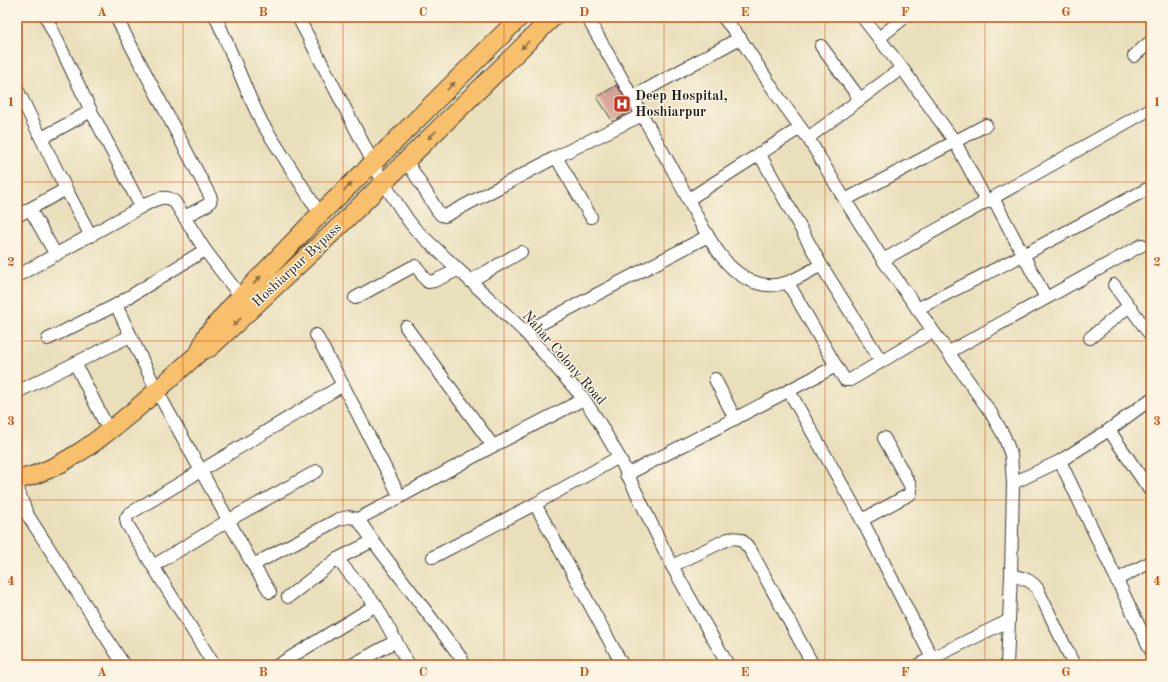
<svg xmlns="http://www.w3.org/2000/svg" width="1168" height="682" viewBox="0 0 1168 682" font-family="'Old Standard TT',serif">
	<rect width="100%" height="100%" fill="#fcf5e5"/>
	<filter id="ink" filterUnits="userSpaceOnUse"><feTurbulence type="fractalNoise" baseFrequency=".025" numOctaves="2"/><feDisplacementMap in="SourceGraphic" scale="8" xChannelSelector="R" yChannelSelector="G"/><feConvolveMatrix kernelMatrix="1 2 1 2 8 2 1 2 1" color-interpolation-filters="sRGB"/></filter>
	<filter id="wash" filterUnits="userSpaceOnUse"><feTurbulence type="fractalNoise" baseFrequency=".012" numOctaves="4" result="noise"/><feDisplacementMap in="SourceGraphic" scale="16" xChannelSelector="R" yChannelSelector="G"/><feGaussianBlur stdDeviation="0.9" result="paint"/><feColorMatrix in="noise" values="0 0 0 0 0 0 0 0 0 0 0 0 0 0 0 0 0 1.4 0 .05"/><feComposite in="paint" operator="in"/></filter>
	<g filter="url(#wash)">
		<rect width="100%" height="100%" fill="#e9dfbb"/>
		<g id="blocks">
			<path fill="#ce998b" d="M 617,85 L 632,110 L 613,122 L 597,97 Z"/>
		</g>
	</g>
	<g filter="url(#ink)">
		<use href="#blocks" fill-opacity="0" stroke="#3b3934" stroke-width="1"/>
		<g fill="none" stroke-linecap="round" stroke-linejoin="round">
			<defs>
				<g id="minor">
					<path d="M 46,17 L 91,111 L 141,207"/>
					<path d="M 116,17 L 211,198 L 210,202 L 207,205 L 184,217"/>
					<path d="M 216,17 L 250,98 L 262,123 L 320,214"/>
					<path d="M 298,17 L 383,182 L 408,220 L 415,229 L 525,332 L 584,399 L 599,422 L 619,457 L 672,566 L 728,665"/>
					<path d="M 587,17 C 617,70 647,123 676,176 C 691,204 704,234 723,258 C 731,269 744,279 757,283 C 781,291 801,276 821,265"/>
					<path d="M 723,17 L 740,38 L 777,95 L 808,138 L 845,200 L 883,260 L 991,413 L 1004,436 L 1011,455 L 1013,483 L 1011,575 L 1007,665"/>
					<path d="M 863,18 L 902,68 L 955,142 L 987,202"/>
					<path d="M 879,38 L 905,17"/>
					<path d="M 821,46 L 860,99"/>
					<path d="M 1134,56 L 1151,41"/>
					<path d="M 17,89 L 66,189 L 91,236"/>
					<path d="M 633,97 L 740,38"/>
					<path d="M 42,138 L 91,111"/>
					<path d="M 808,138 L 902,68"/>
					<path d="M 759,153 L 821,265 L 881,361"/>
					<path d="M 556,157 L 591,217"/>
					<path d="M 406,160 L 437,210 L 441,215 L 445,216 L 556,157 L 642,115"/>
					<path d="M 993,198 L 1046,298"/>
					<path d="M 689,199 L 800,128"/>
					<path d="M 845,200 L 986,125"/>
					<path d="M 30,209 L 56,255"/>
					<path d="M 17,216 L 66,189"/>
					<path d="M 883,260 L 1147,111 L 1151,110"/>
					<path d="M 17,276 L 141,207 C 151,202 163,193 174,201 L 205,250 L 241,297"/>
					<path d="M 470,281 L 521,252"/>
					<path d="M 788,283 L 836,366"/>
					<path d="M 1114,285 L 1151,336"/>
					<path d="M 355,298 L 412,267 L 415,266 C 421,270 422,277 428,282 L 434,281 L 458,270"/>
					<path d="M 116,305 L 157,391 L 253,565 L 270,592"/>
					<path d="M 917,309 L 1023,255 L 1151,187"/>
					<path d="M 406,327 L 493,446"/>
					<path d="M 525,332 L 708,236"/>
					<path d="M 316,335 L 343,385"/>
					<path d="M 1090,338 L 1129,306"/>
					<path d="M 48,339 L 116,305 L 205,250"/>
					<path d="M 949,352 L 1142,245"/>
					<path d="M 75,363 L 109,431"/>
					<path d="M 715,379 L 735,419"/>
					<path d="M 789,391 L 862,520 L 932,658"/>
					<path d="M 17,392 L 130,336"/>
					<path d="M 1109,430 L 1151,492"/>
					<path d="M 1060,461 L 1151,651"/>
					<path d="M 626,475 L 836,366 L 845,380 L 850,380 L 933,331"/>
					<path d="M 18,480 L 19,493 L 27,514 L 124,665"/>
					<path d="M 1013,483 L 1060,461 L 1109,430 L 1151,399"/>
					<path d="M 535,504 L 622,664 L 619,665"/>
					<path d="M 358,519 L 373,541 L 462,659"/>
					<path d="M 862,520 L 910,494 L 911,491 L 910,485 L 884,438"/>
					<path d="M 433,557 L 535,504 L 619,457"/>
					<path d="M 337,559 L 376,605"/>
					<path d="M 253,565 L 339,519 L 349,517 L 358,519 L 400,497 L 493,446 L 584,399"/>
					<path d="M 153,566 L 229,520 L 317,471"/>
					<path d="M 672,566 L 728,539 C 741,536 743,541 751,551 L 813,665"/>
					<path d="M 1011,575 C 1022,578 1030,579 1037,588 L 1074,665"/>
					<path d="M 1116,580 L 1151,562"/>
					<path d="M 288,597 L 337,559 L 373,541"/>
					<path d="M 214,665 L 127,524 L 126,518 L 129,514 L 343,385 L 400,497"/>
					<path d="M 278,665 L 376,605 L 409,665"/>
					<path d="M 352,665 L 396,641"/>
					<path d="M 918,665 L 1008,621"/>
				</g>
				<g id="highway">
					<path d="M 201,348 L 206,336 L 230,308 L 320,214 L 374,162 L 520,17"/>
					<path d="M 17,480 C 61,470 96,442 130,414 C 154,394 177,372 201,351 L 209,348 L 215,343 L 330,235 L 553,17"/>
				</g>
			</defs>
			<use href="#minor" stroke="#3b3934" stroke-width="14"/>
			<use href="#highway" stroke="#3b3934" stroke-width="20"/>
			<use href="#minor" stroke="#fff" stroke-width="12"/>
			<use href="#highway" stroke="#f8bf6c" stroke-width="18"/>
		</g>
		<defs><path id="oneway-solid" d="M-6-.8H1V-3.2L6.5 0L1 3.2V.8H-6Z"/></defs>
		<g fill="#8a6e44">
			<use href="#oneway-solid" transform="translate(525 45) rotate(135)"/>
			<use href="#oneway-solid" transform="translate(451 86) rotate(-45)"/>
			<use href="#oneway-solid" transform="translate(432 135) rotate(136)"/>
			<use href="#oneway-solid" transform="translate(348 187) rotate(-44)"/>
			<use href="#oneway-solid" transform="translate(257 280) rotate(-46)"/>
			<use href="#oneway-solid" transform="translate(237 322) rotate(137)"/>
		</g>
	</g>
	<path fill="none" stroke="#d4530e" stroke-width="1" stroke-opacity="0.55" d="M 183,17 L 183,665M 343,17 L 343,665M 504,17 L 504,665M 664,17 L 664,665M 825,17 L 825,665M 985,17 L 985,665M 17,182 L 1151,182M 17,341 L 1151,341M 17,500 L 1151,500"/>
	<defs>
		<symbol id="hospital-square" viewBox="-11 -11 22 22"><rect x="-9" y="-9" width="18" height="18" rx="4" fill="#c8321e" stroke="#fcf5e5"/><path d="M-5-5h3v3.5h4V-5h3V5h-3V1.5h-4V5h-3Z" fill="#fff"/></symbol>
	</defs>
	<g fill-rule="evenodd">
		<use href="#hospital-square" x="612" y="94" width="20" height="20"/>
	</g>
	<g text-anchor="middle" dominant-baseline="central" stroke-width="3" stroke-linejoin="round" paint-order="stroke">
		<g font-size="14" font-weight="bold" fill="#1c1c1c" stroke="#fcf5e5" text-anchor="start">
			<text x="635" y="96">Deep Hospital,<tspan x="635" dy="16">Hoshiarpur</tspan></text>
		</g>
		<g font-size="14" fill="#1c1c1c" stroke="#fcf5e5">
			<text transform="translate(297 265) rotate(-43)">Hoshiarpur Bypass</text>
			<text transform="translate(564 358) rotate(49)">Nahar Colony Road</text>
		</g>
	</g>
	<rect width="1168" height="682" fill="none" stroke="#fcf5e5" stroke-width="44"/>
	<rect x="22" y="22" width="1124" height="638" fill="none" stroke="#d4530e" stroke-width="1.5"/>
	<g font-size="13" text-anchor="middle" font-weight="bold" fill="#d4530e">
		<text x="102" y="16">A</text>
		<text x="263" y="16">B</text>
		<text x="423" y="16">C</text>
		<text x="584" y="16">D</text>
		<text x="745" y="16">E</text>
		<text x="905" y="16">F</text>
		<text x="1066" y="16">G</text>
		<text x="11" y="106">1</text>
		<text x="1157" y="106">1</text>
		<text x="11" y="266">2</text>
		<text x="1157" y="266">2</text>
		<text x="11" y="425">3</text>
		<text x="1157" y="425">3</text>
		<text x="11" y="585">4</text>
		<text x="1157" y="585">4</text>
		<text x="102" y="676">A</text>
		<text x="263" y="676">B</text>
		<text x="423" y="676">C</text>
		<text x="584" y="676">D</text>
		<text x="745" y="676">E</text>
		<text x="905" y="676">F</text>
		<text x="1066" y="676">G</text>
	</g>
</svg>
